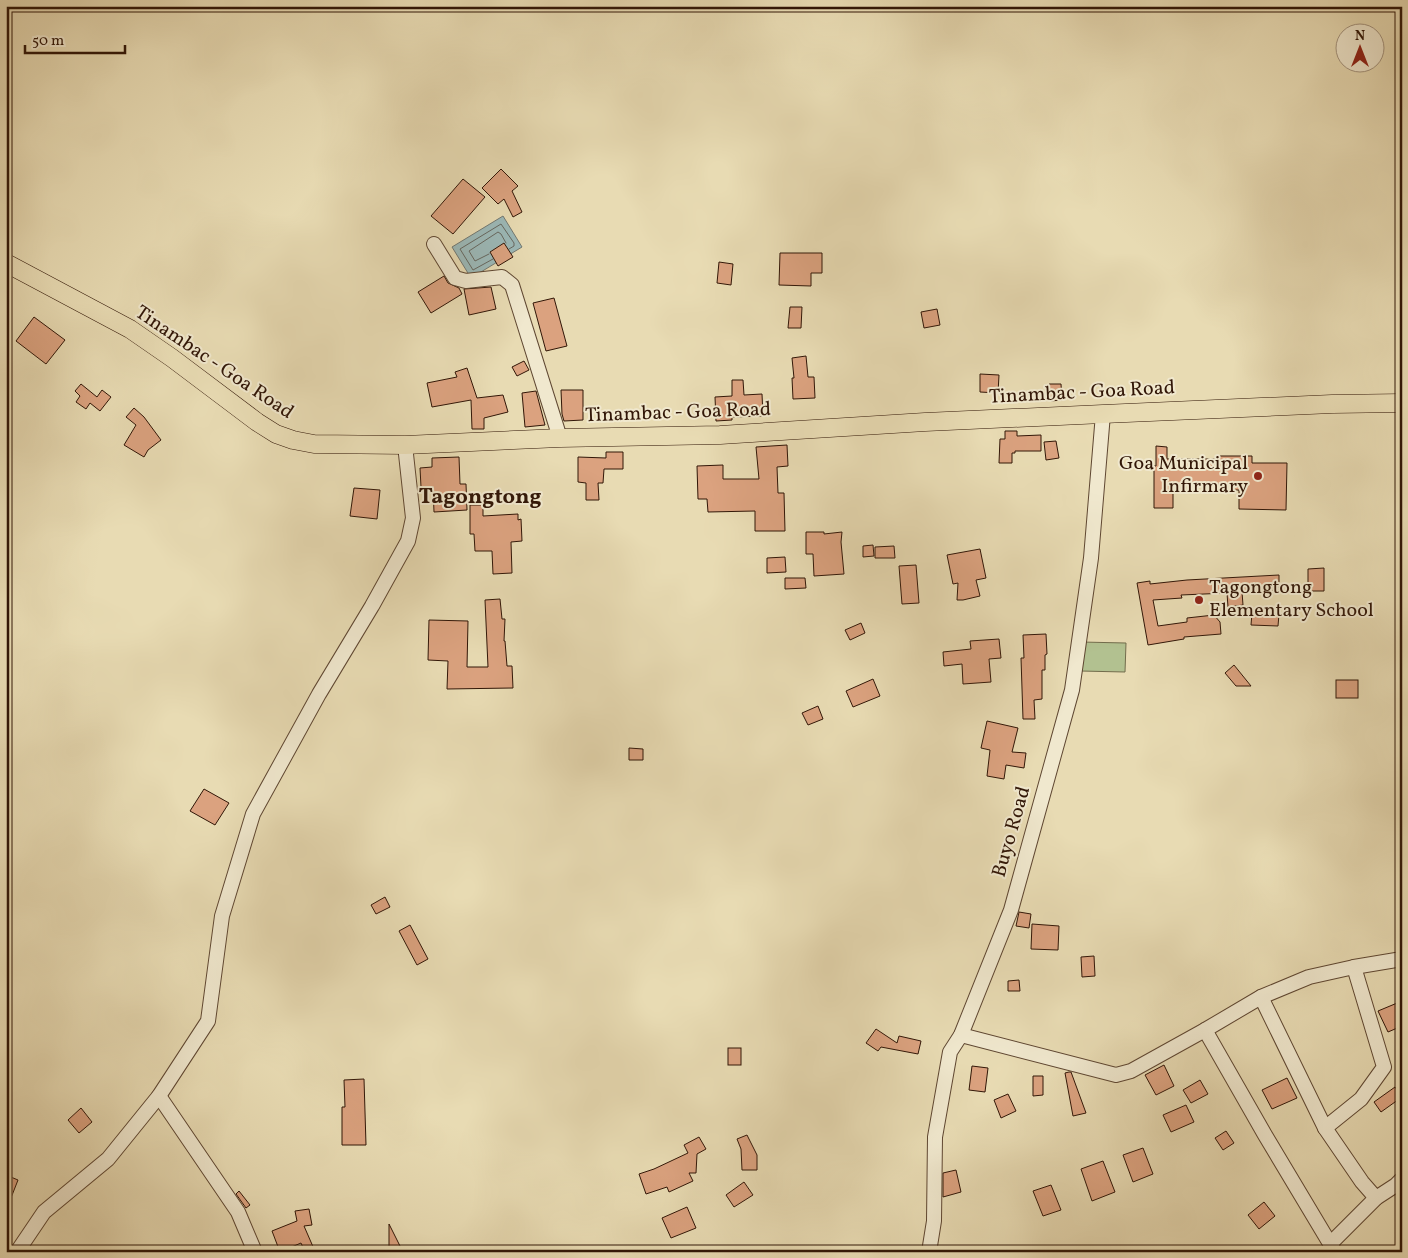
<svg xmlns="http://www.w3.org/2000/svg" width="1408" height="1258" viewBox="0 0 1408 1258" font-family="Vollkorn,serif">
	<rect width="100%" height="100%" fill="#e8dbb3"/>
	<filter id="stains"><feTurbulence type="fractalNoise" baseFrequency=".004" numOctaves="4"/><feColorMatrix values="0 0 0 0 .2 0 0 0 0 .09 0 0 0 0 .02 0 0 0 .5 -.17"/></filter>
	<radialGradient id="worn" r=".72"><stop offset=".6" stop-color="#630" stop-opacity="0"/><stop offset="1" stop-color="#630" stop-opacity=".3"/></radialGradient>
	<path fill="#b2c190" stroke="#726c4c" d="M 1081,642 L 1126,643 L 1125,672 L 1080,671 Z"/>
	<path fill="#9bb8b7" stroke="#717771" d="M 503,216 L 522,247 L 471,278 L 452,247 Z"/>
	<g fill="none" stroke-linecap="round" stroke-linejoin="round">
		<g stroke="#66675f" stroke-width="1">
			<path d="M 489,254 L 475,261 L 469,251 L 498,232 L 501,234 L 506,243"/>
			<path d="M 493,259 L 473,270 L 460,249 L 501,224 L 514,243 L 514,246 L 509,249"/>
		</g>
	</g>
	<g fill="#dba27f" stroke="#311607">
		<path d="M 501,169 L 518,186 L 512,191 L 522,212 L 513,217 L 504,199 L 498,204 L 482,188 Z"/>
		<path d="M 463,179 L 485,197 L 453,234 L 431,216 Z"/>
		<path d="M 504,243 L 513,257 L 498,266 L 490,252 Z"/>
		<path d="M 780,253 L 822,253 L 822,273 L 811,273 L 811,286 L 779,285 Z"/>
		<path d="M 719,262 L 733,264 L 731,285 L 717,283 Z"/>
		<path d="M 444,276 L 448,283 L 459,288 L 462,294 L 431,313 L 418,292 Z"/>
		<path d="M 491,287 L 496,309 L 469,315 L 464,289 Z"/>
		<path d="M 554,298 L 567,346 L 546,351 L 533,303 Z"/>
		<path d="M 790,307 L 802,307 L 801,328 L 788,328 Z"/>
		<path d="M 937,309 L 940,325 L 924,328 L 921,312 Z"/>
		<path d="M 34,317 L 65,340 L 46,364 L 16,341 Z"/>
		<path d="M 806,356 L 808,377 L 814,377 L 815,398 L 793,399 L 792,378 L 794,378 L 792,358 Z"/>
		<path d="M 524,361 L 529,370 L 517,376 L 512,367 Z"/>
		<path d="M 467,368 L 477,398 L 503,395 L 508,412 L 484,418 L 484,429 L 472,429 L 471,400 L 432,407 L 427,383 L 457,377 L 455,372 Z"/>
		<path d="M 980,374 L 999,375 L 998,393 L 980,392 Z"/>
		<path d="M 732,380 L 743,380 L 744,395 L 762,394 L 763,416 L 732,417 L 732,420 L 716,421 L 715,397 L 732,396 Z"/>
		<path d="M 81,384 L 97,397 L 102,390 L 111,397 L 100,411 L 90,403 L 86,409 L 76,402 L 80,396 L 75,391 Z"/>
		<path d="M 1049,384 L 1061,384 L 1062,400 L 1050,401 Z"/>
		<path d="M 561,390 L 583,390 L 583,420 L 564,421 L 562,414 Z"/>
		<path d="M 536,391 L 545,425 L 525,427 L 522,393 Z"/>
		<path d="M 134,408 L 144,417 L 161,440 L 148,450 L 144,457 L 124,445 L 136,425 L 126,417 Z"/>
		<path d="M 1005,431 L 1017,431 L 1017,436 L 1041,435 L 1041,451 L 1015,451 L 1015,453 L 1012,453 L 1012,463 L 999,463 L 1000,439 L 1005,439 Z"/>
		<path d="M 1056,441 L 1059,458 L 1046,460 L 1044,442 Z"/>
		<path d="M 787,445 L 788,466 L 777,467 L 778,493 L 784,493 L 785,531 L 755,531 L 755,511 L 708,512 L 707,499 L 698,499 L 697,466 L 723,465 L 723,479 L 759,479 L 756,447 Z"/>
		<path d="M 1156,446 L 1167,447 L 1167,459 L 1218,459 L 1218,456 L 1252,456 L 1252,463 L 1287,463 L 1286,510 L 1239,509 L 1239,490 L 1230,490 L 1230,484 L 1173,484 L 1173,508 L 1154,508 L 1154,466 L 1156,466 Z"/>
		<path d="M 606,452 L 623,452 L 623,469 L 604,469 L 603,483 L 598,483 L 599,500 L 586,500 L 586,483 L 578,482 L 578,457 L 606,458 Z"/>
		<path d="M 459,457 L 460,484 L 466,484 L 467,510 L 434,512 L 433,487 L 421,487 L 420,468 L 432,467 L 432,458 Z"/>
		<path d="M 354,488 L 380,490 L 377,519 L 350,516 Z"/>
		<path d="M 470,505 L 483,505 L 483,516 L 518,514 L 518,520 L 521,519 L 522,541 L 511,542 L 512,573 L 493,574 L 492,551 L 475,551 L 474,534 L 470,534 Z"/>
		<path d="M 806,532 L 824,532 L 824,534 L 842,532 L 841,542 L 844,574 L 814,576 L 813,554 L 806,554 Z"/>
		<path d="M 873,545 L 874,556 L 863,557 L 863,546 Z"/>
		<path d="M 894,546 L 895,558 L 875,558 L 875,547 Z"/>
		<path d="M 980,549 L 986,578 L 976,580 L 980,596 L 963,600 L 957,600 L 958,583 L 953,584 L 947,555 Z"/>
		<path d="M 785,557 L 786,572 L 767,573 L 767,558 Z"/>
		<path d="M 916,565 L 919,603 L 902,604 L 899,566 Z"/>
		<path d="M 1324,568 L 1324,591 L 1308,591 L 1308,569 Z"/>
		<path d="M 1279,575 L 1279,590 L 1242,592 L 1243,605 L 1228,607 L 1227,593 L 1181,595 L 1182,598 L 1153,600 L 1158,626 L 1187,622 L 1187,618 L 1214,615 L 1220,622 L 1221,634 L 1184,637 L 1184,639 L 1148,645 L 1137,583 L 1150,581 L 1150,584 L 1187,580 Z"/>
		<path d="M 785,578 L 805,578 L 806,588 L 785,589 Z"/>
		<path d="M 500,599 L 502,619 L 505,619 L 504,641 L 505,641 L 507,666 L 512,666 L 513,688 L 447,689 L 448,661 L 428,660 L 429,620 L 468,621 L 467,667 L 488,667 L 485,600 Z"/>
		<path d="M 1252,613 L 1279,614 L 1278,626 L 1251,625 Z"/>
		<path d="M 861,623 L 865,633 L 850,640 L 845,630 Z"/>
		<path d="M 1046,634 L 1047,654 L 1045,655 L 1045,670 L 1042,670 L 1042,699 L 1034,700 L 1035,719 L 1023,719 L 1021,658 L 1024,658 L 1023,635 Z"/>
		<path d="M 999,639 L 1001,658 L 989,659 L 991,682 L 963,684 L 962,664 L 944,666 L 943,652 L 971,649 L 970,641 Z"/>
		<path d="M 1234,665 L 1251,686 L 1236,686 L 1225,673 Z"/>
		<path d="M 873,679 L 880,696 L 853,707 L 846,691 Z"/>
		<rect x="1336" y="680" width="22" height="18"/>
		<path d="M 818,706 L 823,719 L 808,725 L 802,713 Z"/>
		<path d="M 987,721 L 1018,728 L 1012,752 L 1026,753 L 1024,768 L 1006,765 L 1004,779 L 987,776 L 990,750 L 981,748 Z"/>
		<path d="M 629,748 L 643,749 L 643,760 L 629,760 Z"/>
		<path d="M 204,789 L 229,803 L 215,825 L 190,811 Z"/>
		<path d="M 385,897 L 390,907 L 376,914 L 371,905 Z"/>
		<path d="M 1019,912 L 1031,914 L 1029,928 L 1016,926 Z"/>
		<path d="M 1032,924 L 1059,926 L 1058,950 L 1031,949 Z"/>
		<path d="M 410,925 L 428,959 L 417,965 L 399,931 Z"/>
		<path d="M 1094,956 L 1095,976 L 1082,977 L 1081,957 Z"/>
		<path d="M 1019,980 L 1020,991 L 1008,991 L 1008,981 Z"/>
		<path d="M 1402,1001 L 1402,1026 L 1388,1032 L 1378,1011 Z"/>
		<path d="M 876,1029 L 897,1043 L 899,1036 L 921,1041 L 918,1054 L 881,1047 L 878,1051 L 866,1043 Z"/>
		<rect x="728" y="1048" width="13" height="17"/>
		<path d="M 1164,1065 L 1174,1086 L 1156,1095 L 1145,1075 Z"/>
		<path d="M 972,1066 L 988,1068 L 985,1092 L 969,1090 Z"/>
		<path d="M 1069,1072 L 1071,1072 L 1086,1113 L 1073,1116 L 1065,1073 Z"/>
		<path d="M 1033,1076 L 1043,1076 L 1043,1095 L 1033,1096 Z"/>
		<path d="M 1287,1078 L 1297,1098 L 1272,1109 L 1262,1090 Z"/>
		<path d="M 364,1079 L 366,1145 L 342,1145 L 342,1107 L 345,1107 L 344,1080 Z"/>
		<path d="M 1200,1080 L 1208,1094 L 1191,1103 L 1183,1090 Z"/>
		<path d="M 1395,1087 L 1402,1097 L 1381,1112 L 1374,1102 Z"/>
		<path d="M 1008,1094 L 1016,1111 L 1001,1118 L 994,1100 Z"/>
		<path d="M 1186,1105 L 1194,1122 L 1171,1132 L 1163,1115 Z"/>
		<path d="M 81,1108 L 92,1122 L 79,1133 L 68,1120 Z"/>
		<path d="M 1226,1131 L 1234,1143 L 1223,1150 L 1215,1138 Z"/>
		<path d="M 747,1135 L 757,1155 L 757,1170 L 742,1170 L 741,1149 L 737,1139 Z"/>
		<path d="M 699,1137 L 706,1149 L 697,1154 L 696,1173 L 689,1173 L 693,1181 L 669,1192 L 667,1187 L 646,1194 L 639,1174 L 654,1169 L 688,1153 L 684,1145 Z"/>
		<path d="M 1143,1148 L 1153,1174 L 1133,1182 L 1123,1155 Z"/>
		<path d="M 1103,1161 L 1115,1192 L 1092,1201 L 1081,1169 Z"/>
		<path d="M 956,1170 L 961,1192 L 943,1197 L 943,1173 Z"/>
		<path d="M 6,1175 L 18,1180 L 7,1208 L 6,1208 Z"/>
		<path d="M 744,1182 L 753,1195 L 734,1207 L 726,1195 Z"/>
		<path d="M 1051,1185 L 1061,1210 L 1043,1216 L 1033,1191 Z"/>
		<path d="M 239,1191 L 250,1205 L 246,1208 L 236,1194 Z"/>
		<path d="M 1264,1202 L 1275,1216 L 1259,1229 L 1248,1215 Z"/>
		<path d="M 687,1207 L 696,1228 L 671,1238 L 662,1218 Z"/>
		<path d="M 309,1209 L 312,1225 L 304,1226 L 314,1249 L 305,1252 L 301,1243 L 280,1252 L 272,1231 L 297,1221 L 295,1211 Z"/>
		<path d="M 389,1224 L 403,1252 L 389,1252 Z"/>
	</g>
	<g fill="none" stroke-linecap="round" stroke-linejoin="round">
		<defs>
			<g id="minor">
				<path d="M 434,244 L 455,278 L 466,281 L 502,277 L 512,285 L 560,438"/>
				<path d="M 1261,997 L 1325,1128 L 1362,1182 L 1376,1198"/>
				<path d="M 1205,1030 L 1265,1135 L 1335,1252"/>
				<path d="M 961,1035 L 1116,1075 L 1131,1071 L 1205,1030 L 1261,997 L 1309,977 L 1354,967 L 1402,959"/>
				<path d="M 159,1096 L 238,1212 L 255,1252"/>
				<path d="M 1325,1128 L 1361,1099 L 1384,1067 L 1354,967"/>
				<path d="M 1331,1243 L 1376,1198 L 1396,1185 L 1402,1179"/>
				<path d="M 17,1252 L 44,1212 L 108,1159 L 159,1096 L 208,1021 L 222,916 L 253,814 L 319,694 L 372,606 L 408,541 L 413,518 L 405,445"/>
				<path d="M 929,1252 L 934,1221 L 935,1137 L 950,1052 L 961,1035 L 1011,910 L 1072,690 L 1091,558 L 1103,414"/>
			</g>
			<path id="major" d="M 6,263 L 130,329 L 172,358 L 257,422 L 276,434 L 293,440 L 314,444 L 405,445 L 560,438 L 720,435 L 925,422 L 1103,414 L 1332,404 L 1402,403"/>
		</defs>
		<use href="#minor" stroke="#5f4732" stroke-width="16"/>
		<use href="#major" stroke="#311607" stroke-width="19"/>
		<use href="#minor" stroke="#f0e8ce" stroke-width="14"/>
		<use href="#major" stroke="#e8dbb3" stroke-width="18"/>
	</g>
	<g fill="#8f2418" stroke="#f0e8ce" stroke-width="2">
		<circle cx="1258" cy="476" r="5"/>
		<circle cx="1199" cy="600" r="5"/>
	</g>
	<g text-anchor="middle" dominant-baseline="central" stroke-width="4" stroke-linejoin="round" paint-order="stroke">
		<g font-size="20" fill="#311607" stroke="#f0e8ce">
			<text transform="translate(214 363) rotate(34)">Tinambac - Goa Road</text>
			<text transform="translate(1082 393) rotate(-3)">Tinambac - Goa Road</text>
			<text transform="translate(678 413) rotate(-2)">Tinambac - Goa Road</text>
			<text transform="translate(1012 832) rotate(-74)">Buyo Road</text>
		</g>
		<g font-size="20" fill="#311607" stroke="#f0e8ce" text-anchor="end">
			<text x="1248" y="464">Goa Municipal<tspan x="1248" dy="23">Infirmary</tspan></text>
			<text x="1209" y="588" text-anchor="start">Tagongtong<tspan x="1209" dy="23">Elementary School</tspan></text>
		</g>
		<g font-size="22" font-weight="bold" fill="#311607" stroke="#f0e8ce">
			<text x="480" y="497">Tagongtong</text>
		</g>
	</g>
	<rect width="1408" height="1258" fill="none" stroke="#e8dbb3" stroke-width="25"/>
	<rect x="8" y="8" width="1393" height="1243" fill="none" stroke="#311607" stroke-width="2.5"/>
	<rect x="12" y="12" width="1383" height="1233" fill="none" stroke="#311607"/>
	<g transform="translate(1360 48)"><circle r="24" fill="#f0e8ce" stroke="#a4947e"/>
	<path d="M0-4L9 19L0 12L-9 19Z" fill="#8f2418"/>
	<text y="-8" font-size="14" font-weight="bold" text-anchor="middle" fill="#311607">N</text>
	</g>
	<path d="M25 45v8h100v-8" fill="none" stroke="#311607" stroke-width="2.5"/>
	<text x="32" y="45" font-size="15" fill="#311607" stroke="#f0e8ce" stroke-width="4" paint-order="stroke">50 m</text>
	<rect width="100%" height="100%" filter="url(#stains)"/>
	<rect width="100%" height="100%" fill="url(#worn)"/>
</svg>
